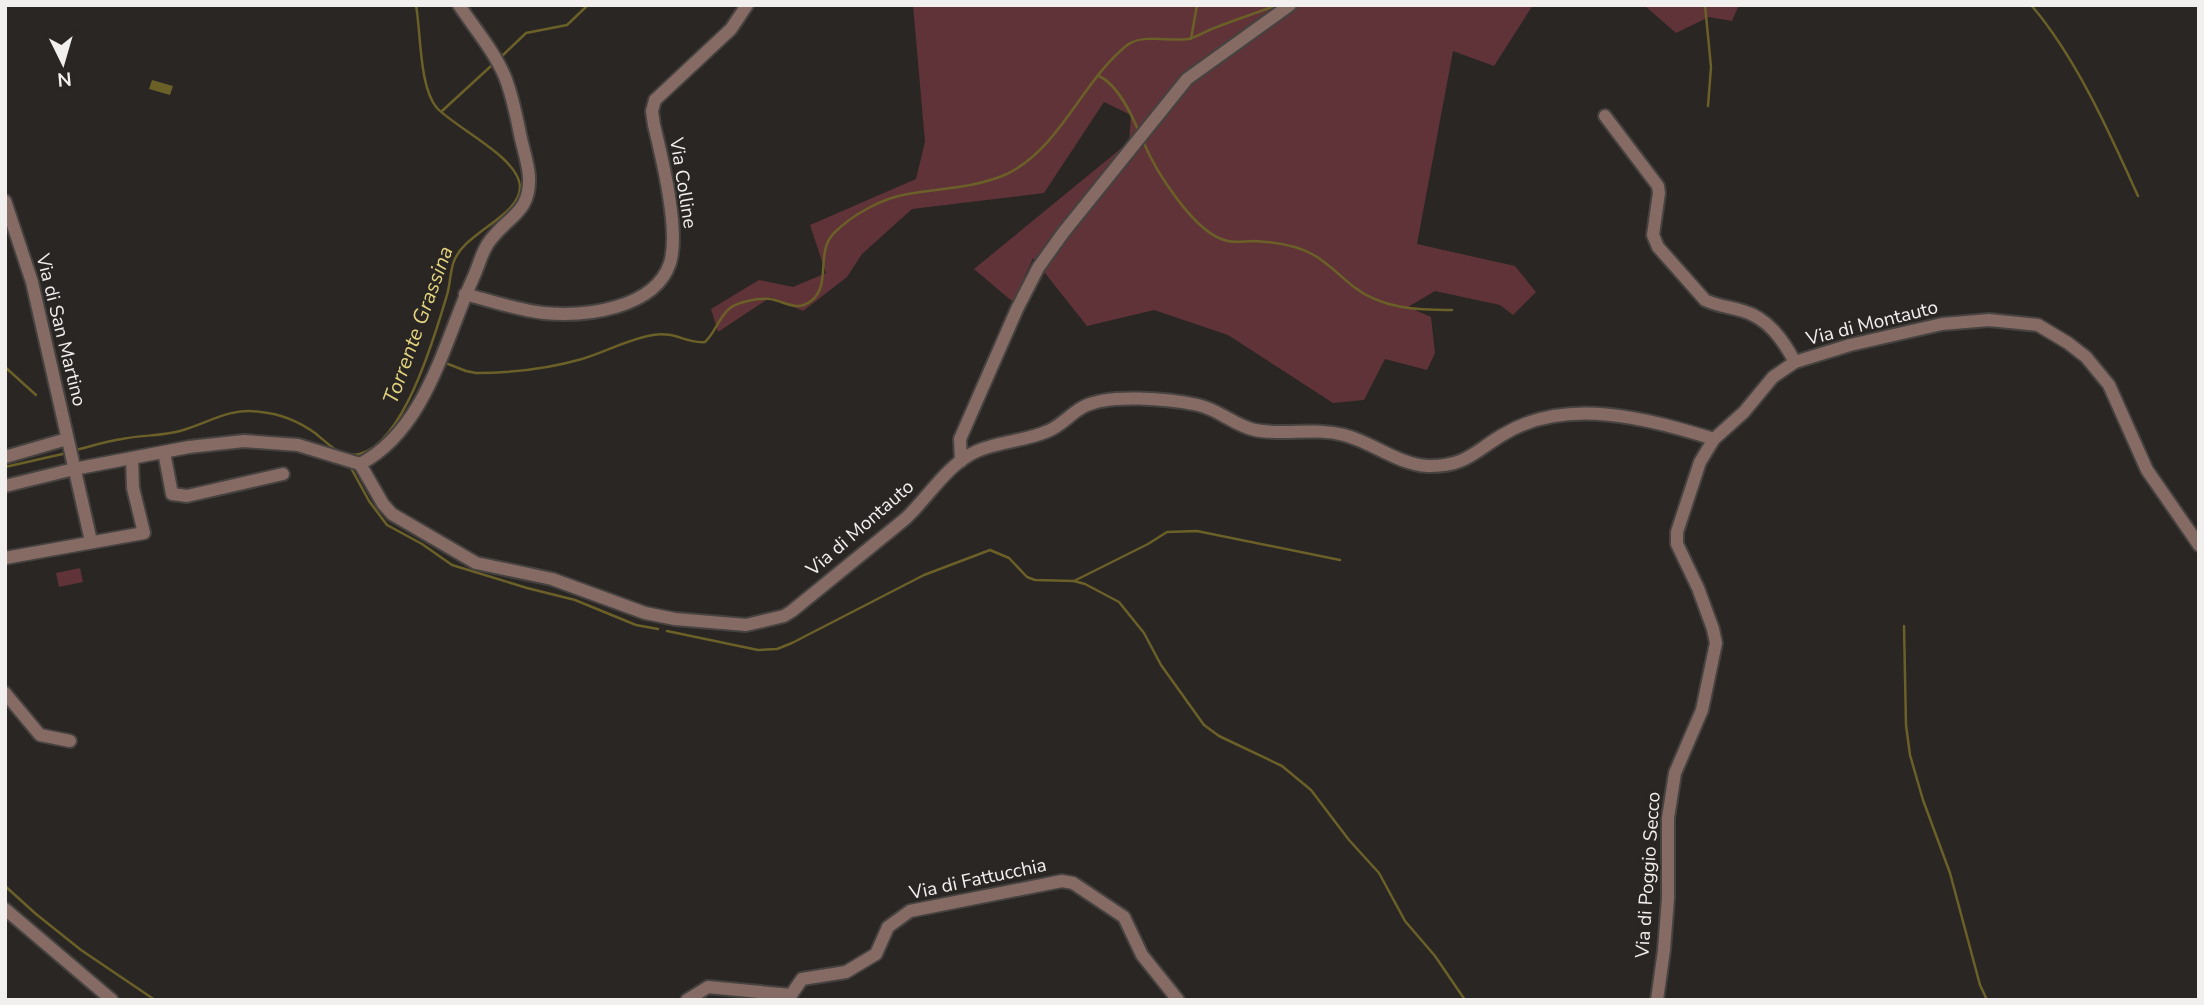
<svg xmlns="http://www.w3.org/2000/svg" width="2204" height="1005" viewBox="0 0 2204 1005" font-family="'Nunito Sans',sans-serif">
	<rect width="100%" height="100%" fill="#292624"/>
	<g fill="#603338">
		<path d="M 913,5 L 1533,5 L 1494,66 L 1453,51 L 1417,244 L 1515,266 L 1536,292 L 1513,315 L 1500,305 L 1435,291 L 1408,307 L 1431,317 L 1435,353 L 1427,370 L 1385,359 L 1364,400 L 1333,403 L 1228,335 L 1154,310 L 1087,326 L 1033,258 L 1013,302 L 974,269 L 1129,142 L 1131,115 L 1104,102 L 1044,193 L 912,209 L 862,254 L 847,277 L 803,311 L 771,297 L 718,332 L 711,309 L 759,280 L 793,287 L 826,273 L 810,225 L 916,179 L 925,142 Z"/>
		<path d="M 1644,5 L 1739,5 L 1732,21 L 1709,17 L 1676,33 Z"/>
		<path d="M 80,568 L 83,582 L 59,587 L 56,573 Z"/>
	</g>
	<path fill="#6b6027" d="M 152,80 L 173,86 L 170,95 L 149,89 Z"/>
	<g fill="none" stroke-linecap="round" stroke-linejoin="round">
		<g stroke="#6b6027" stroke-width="2.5">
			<path d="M 1705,5 L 1711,67 L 1708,106"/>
			<path d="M 2031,5 C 2076,57 2110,134 2138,196"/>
			<path d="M 1191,39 L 1197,5"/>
			<path d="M 502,56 L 526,33 L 567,25 L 588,5"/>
			<path d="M 1099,76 C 1118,85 1131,113 1139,132"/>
			<path d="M 442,111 L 491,66"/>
			<path d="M 1143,141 C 1155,170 1195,235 1228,241 C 1236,243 1246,241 1254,241 C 1274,242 1295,245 1312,254 C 1327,262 1340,276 1354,287 C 1382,309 1418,310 1452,310"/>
			<path d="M 443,362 L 466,371 L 476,373 C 512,373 547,369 582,359 C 606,352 628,339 653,335 C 676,331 686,344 705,342 C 715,333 719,317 730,308 C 740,301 759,298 771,299 C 785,302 797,312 811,301 C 832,285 815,252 834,233 C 852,215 882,198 908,194 C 941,188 975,188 1007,174 C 1060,148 1081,83 1126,46 C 1141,33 1169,42 1188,39 C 1198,37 1207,30 1217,27 C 1237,19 1257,13 1277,5"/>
			<path d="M 5,367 L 36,395"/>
			<path d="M 76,450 C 92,446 107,441 122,439 C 141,435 162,436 180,431 C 209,423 229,407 261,412 C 282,414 298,421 315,433 C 324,440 334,451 345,454 C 399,467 436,331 447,295 C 450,285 450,274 453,264 C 461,233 521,217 520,186 C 518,157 457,129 437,108 C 419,87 421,33 416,5"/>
			<path d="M 5,467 L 67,453"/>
			<path d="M 351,468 L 369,501 L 387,525 L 422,544 L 452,565 L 527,588 L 575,600 L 636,625 L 658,629"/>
			<path d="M 1074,581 L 1148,544 L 1167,532 L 1197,531 L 1340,560"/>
			<path d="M 1904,626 L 1906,725 L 1910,755 L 1923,800 L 1950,873 L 1980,985 L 1987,1000"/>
			<path d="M 667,631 L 758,650 L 777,649 L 792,643 L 924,575 L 990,550 L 1009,558 L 1027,577 L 1035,580 L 1074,581 L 1085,584 L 1119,602 L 1144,633 L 1161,665 L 1204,725 L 1219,736 L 1282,766 L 1311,790 L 1349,840 L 1379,873 L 1405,921 L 1435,956 L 1465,1000"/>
			<path d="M 5,886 L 36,914 L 81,950 L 155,1000"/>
		</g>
		<defs>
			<g id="minor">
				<path d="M 1605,116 L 1658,186 L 1659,193 L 1653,235 L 1658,247 L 1705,300 C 1717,306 1730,307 1743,311 C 1768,318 1783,340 1795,362"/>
				<path d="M 5,201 L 32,282 L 91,541"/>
				<path d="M 465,294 C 491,301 517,310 544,313 C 584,317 655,309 670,263 C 680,231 662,158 654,125 L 652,111 L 655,100 L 731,29 L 747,5"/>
				<path d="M 164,452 L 172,494 L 187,496 L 283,474"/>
				<path d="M 5,457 L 67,439"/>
				<path d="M 961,461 L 960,439 L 1017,309 L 1038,268 L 1063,233 L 1187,79 L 1290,5"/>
				<path d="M 360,464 L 383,504 L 392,514 L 476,563 L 552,579 L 645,613 L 675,619 L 746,625 L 784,616 L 792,611 L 905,519 C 929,497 946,465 977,451 C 1000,441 1026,441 1048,431 C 1061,426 1070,414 1083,407 C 1108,393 1170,399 1198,405 C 1218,409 1235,426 1255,430 C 1285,436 1314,427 1344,435 C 1372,442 1399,465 1428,466 C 1466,467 1476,450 1504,434 C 1567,396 1649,419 1714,439 L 1744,412 L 1773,377 L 1795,362 L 1850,345 L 1942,324 L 1989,320 L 2038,325 L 2068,343 L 2086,357 L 2109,385 L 2147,470 L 2199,545"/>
				<path d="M 360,464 C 427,429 445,339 474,276 C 479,265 482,251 489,242 C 507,216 531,214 529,176 C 528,164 524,151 521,139 C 517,119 513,97 505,77 C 494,51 475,29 459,5"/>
				<path d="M 5,486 L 74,469 L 189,447 L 244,441 L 298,445 L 360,464"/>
				<path d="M 5,558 L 144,533 L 133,488 L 132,458"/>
				<path d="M 5,693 L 40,735 L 70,741"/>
				<path d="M 5,909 L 112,1000"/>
				<path d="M 687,1000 L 708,987 L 791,995 L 802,979 L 846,972 L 876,954 L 888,927 L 910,911 L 1062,881 L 1073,883 L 1124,917 L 1142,955 L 1178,1000"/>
				<path d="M 1657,1000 L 1664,950 L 1668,898 L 1668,818 L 1675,773 L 1702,710 L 1716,643 L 1713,629 L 1698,588 L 1677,544 L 1677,532 L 1700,462 L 1714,439"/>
			</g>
		</defs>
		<use href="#minor" stroke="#454240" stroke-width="16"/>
		<use href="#minor" stroke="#856b64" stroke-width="12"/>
	</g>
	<g text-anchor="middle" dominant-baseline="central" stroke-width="5" stroke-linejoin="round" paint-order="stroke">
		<g font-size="19" fill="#f2f0ef" stroke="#292624">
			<text transform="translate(683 183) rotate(81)">Via Colline</text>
			<text transform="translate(1872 323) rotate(-14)">Via di Montauto</text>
			<text transform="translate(61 330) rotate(76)">Via di San Martino</text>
			<text transform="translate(860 528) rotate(-41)">Via di Montauto</text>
			<text transform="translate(1648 875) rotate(-86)">Via di Poggio Secco</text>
			<text transform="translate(978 879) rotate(-12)">Via di Fattucchia</text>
		</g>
		<g font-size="21" font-style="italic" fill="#e3d37d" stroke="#292624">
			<text transform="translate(418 325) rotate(-70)">Torrente Grassina</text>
		</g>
	</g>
	<rect width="2204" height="1005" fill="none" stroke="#f2f0ef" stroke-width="14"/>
	<g transform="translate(63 63) rotate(175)" stroke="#292624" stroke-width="5" paint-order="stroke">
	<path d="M0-5L12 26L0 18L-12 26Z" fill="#f2f0ef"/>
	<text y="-10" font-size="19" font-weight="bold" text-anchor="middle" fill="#f2f0ef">N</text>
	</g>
</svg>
